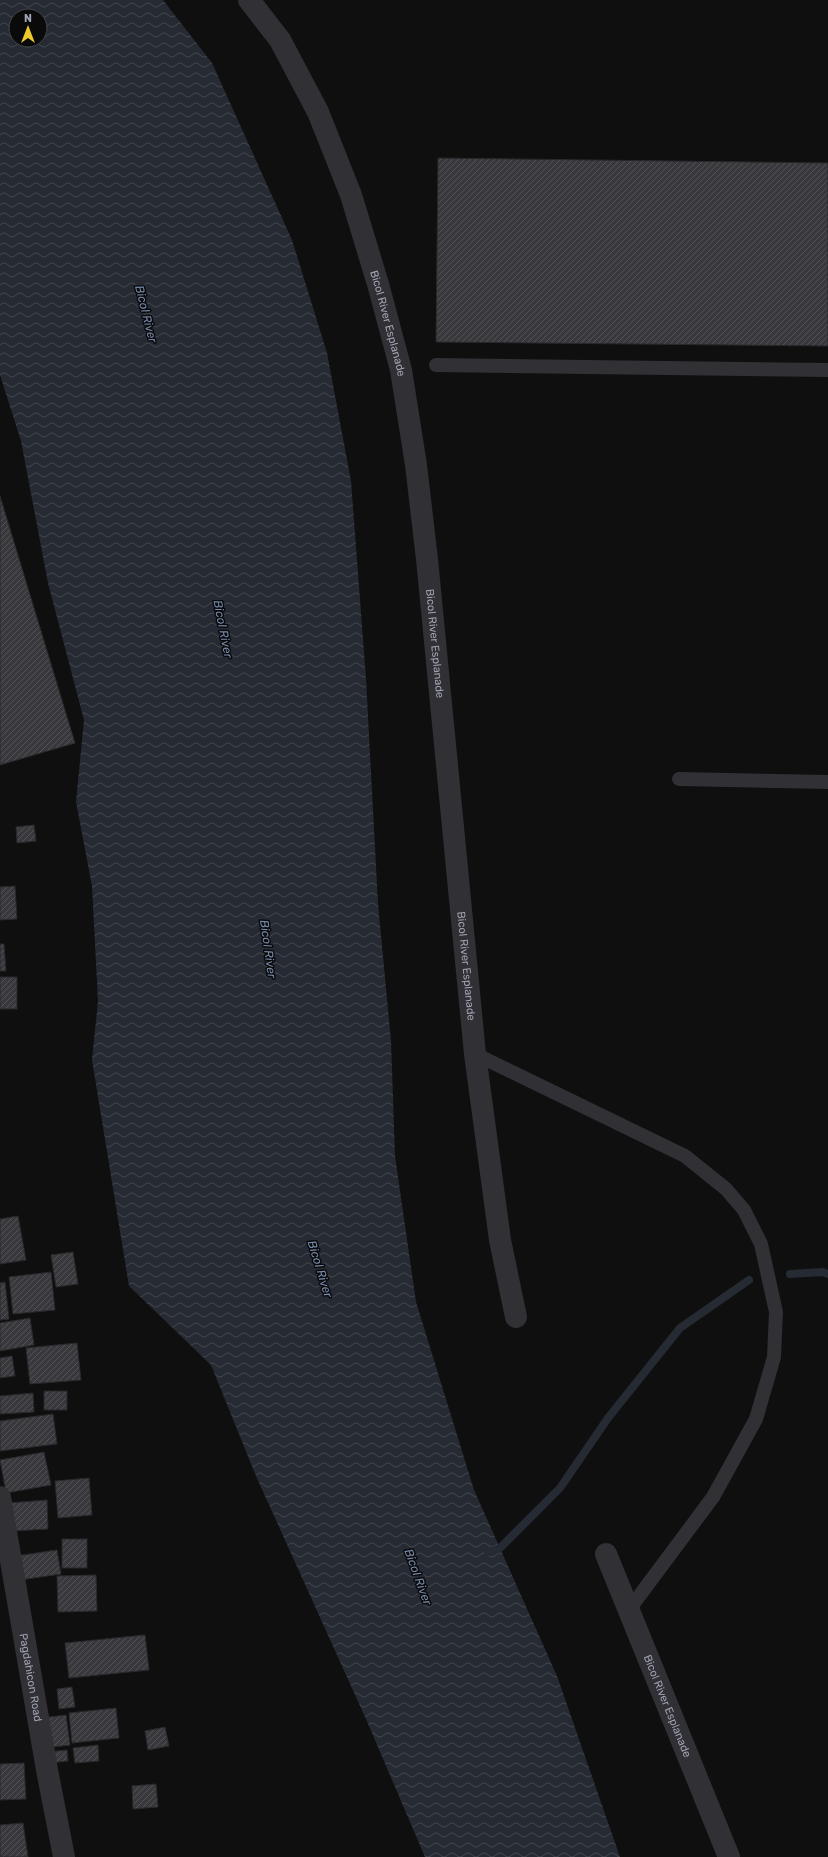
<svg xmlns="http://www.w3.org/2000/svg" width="828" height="1857" viewBox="0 0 828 1857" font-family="Rubik,sans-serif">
	<defs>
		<pattern id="water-waves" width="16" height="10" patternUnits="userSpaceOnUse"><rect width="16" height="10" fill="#262b33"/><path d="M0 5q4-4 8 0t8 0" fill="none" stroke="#42474e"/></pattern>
		<pattern id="building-hatch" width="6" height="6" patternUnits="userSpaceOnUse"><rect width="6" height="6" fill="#39393d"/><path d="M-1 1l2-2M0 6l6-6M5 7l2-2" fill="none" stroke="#525257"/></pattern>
	</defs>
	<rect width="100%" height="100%" fill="#0f0f10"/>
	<path fill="url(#water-waves)" fill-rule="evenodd" d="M 0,0 L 163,0 L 212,63 L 292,240 L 327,353 L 351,481 L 366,679 L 378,904 L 391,1041 L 395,1156 L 416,1302 L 474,1490 L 557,1676 L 620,1857 L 425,1857 L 366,1719 L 256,1476 L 211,1365 L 129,1286 L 92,1060 L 98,1001 L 92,886 L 76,802 L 84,720 L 48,583 L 21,441 L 0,375 ZM 16,16 L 40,16 L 40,40 L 16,40 Z"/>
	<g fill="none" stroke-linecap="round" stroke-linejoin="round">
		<g stroke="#262b33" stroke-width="8">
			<path d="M 790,1274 L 823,1272 L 828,1274"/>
			<path d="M 488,1552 L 499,1549 L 560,1488 L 608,1418 L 680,1328 L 749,1280"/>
		</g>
	</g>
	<g fill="url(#building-hatch)" stroke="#29292c">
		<path d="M 438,158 L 828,163 L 828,346 L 436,342 Z"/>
		<path d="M 0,496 L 75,743 L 0,765 Z"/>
		<path d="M 34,825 L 36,841 L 17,843 L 16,827 Z"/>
		<path d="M 15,886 L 17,919 L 0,920 L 0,887 Z"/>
		<path d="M 0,944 L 4,944 L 6,971 L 0,971 Z"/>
		<rect x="0" y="977" width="17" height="32"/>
		<path d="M 18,1216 L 26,1260 L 0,1264 L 0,1219 Z"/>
		<path d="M 73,1252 L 78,1284 L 56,1287 L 51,1255 Z"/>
		<path d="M 51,1272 L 55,1310 L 13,1314 L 9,1277 Z"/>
		<path d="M 5,1282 L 9,1319 L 0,1320 L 0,1283 Z"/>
		<path d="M 30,1318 L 34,1345 L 0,1351 L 0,1323 Z"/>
		<path d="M 77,1343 L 81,1380 L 30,1384 L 26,1348 Z"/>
		<path d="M 12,1356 L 15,1376 L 0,1378 L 0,1358 Z"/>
		<rect x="44" y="1391" width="23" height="19"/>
		<path d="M 33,1393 L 34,1412 L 0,1414 L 0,1396 Z"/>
		<path d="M 53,1414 L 57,1444 L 0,1451 L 0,1421 Z"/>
		<path d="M 44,1452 L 51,1485 L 6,1493 L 0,1460 Z"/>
		<path d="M 89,1478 L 92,1515 L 58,1518 L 55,1481 Z"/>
		<path d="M 47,1500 L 48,1529 L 11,1531 L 9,1503 Z"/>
		<rect x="62" y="1539" width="25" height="29"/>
		<path d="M 57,1550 L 61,1574 L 20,1580 L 16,1556 Z"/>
		<path d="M 96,1575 L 97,1611 L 58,1612 L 57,1576 Z"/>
		<path d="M 145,1635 L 149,1670 L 69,1678 L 65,1643 Z"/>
		<path d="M 72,1687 L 75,1707 L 59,1709 L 57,1689 Z"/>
		<path d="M 116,1708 L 119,1738 L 72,1743 L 69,1713 Z"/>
		<path d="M 66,1715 L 70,1745 L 45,1748 L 41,1718 Z"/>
		<path d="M 165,1727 L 169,1746 L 148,1750 L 145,1731 Z"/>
		<path d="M 98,1745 L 99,1761 L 75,1763 L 73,1748 Z"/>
		<path d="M 67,1750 L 68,1761 L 49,1763 L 48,1752 Z"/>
		<path d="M 24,1763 L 26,1799 L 0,1800 L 0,1764 Z"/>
		<path d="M 156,1784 L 158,1807 L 133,1809 L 132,1786 Z"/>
		<path d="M 23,1823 L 28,1857 L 0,1857 L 0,1825 Z"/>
	</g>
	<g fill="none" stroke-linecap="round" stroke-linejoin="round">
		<g stroke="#303035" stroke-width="14">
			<path d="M 436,365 L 828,370"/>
			<path d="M 679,779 L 828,782"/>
			<path d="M 475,1054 L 685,1156 L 726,1189 L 744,1210 L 761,1244 L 776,1312 L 774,1357 L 756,1419 L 713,1497 L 628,1611"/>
		</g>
		<g stroke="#303035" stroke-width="22">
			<path id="s1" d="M 249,0 L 280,40 L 318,112 L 351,195 L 378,284 L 401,370 L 416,465 L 427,559 L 475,1054 L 500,1240 L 516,1317"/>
			<path id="s2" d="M 0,1497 L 47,1770 L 64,1857"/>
			<path id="s3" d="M 606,1554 L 729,1857"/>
		</g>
	</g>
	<g text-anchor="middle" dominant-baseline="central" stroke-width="3" stroke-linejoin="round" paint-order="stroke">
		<g font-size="11" fill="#a0a3b1" stroke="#0a0a0b">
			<text stroke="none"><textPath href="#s1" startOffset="355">Bicol River Esplanade</textPath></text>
			<text stroke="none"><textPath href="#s1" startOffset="679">Bicol River Esplanade</textPath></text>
			<text stroke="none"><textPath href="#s1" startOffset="1003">Bicol River Esplanade</textPath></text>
			<text stroke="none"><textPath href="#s2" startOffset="183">Pagdahicon Road</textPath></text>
			<text stroke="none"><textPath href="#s3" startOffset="164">Bicol River Esplanade</textPath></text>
		</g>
		<g font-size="12" font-style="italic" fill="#778bac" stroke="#0a0a0b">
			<text transform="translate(146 314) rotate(76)">Bicol River</text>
			<text transform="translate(223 629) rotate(79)">Bicol River</text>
			<text transform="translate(268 949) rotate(82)">Bicol River</text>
			<text transform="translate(320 1269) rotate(73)">Bicol River</text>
			<text transform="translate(418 1577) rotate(70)">Bicol River</text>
		</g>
	</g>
	<g transform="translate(28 28)"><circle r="19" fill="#0a0a0b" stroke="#46474d"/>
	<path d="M0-3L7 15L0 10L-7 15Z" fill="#ecc92c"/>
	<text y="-6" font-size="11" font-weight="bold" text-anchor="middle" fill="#a0a3b1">N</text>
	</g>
</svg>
